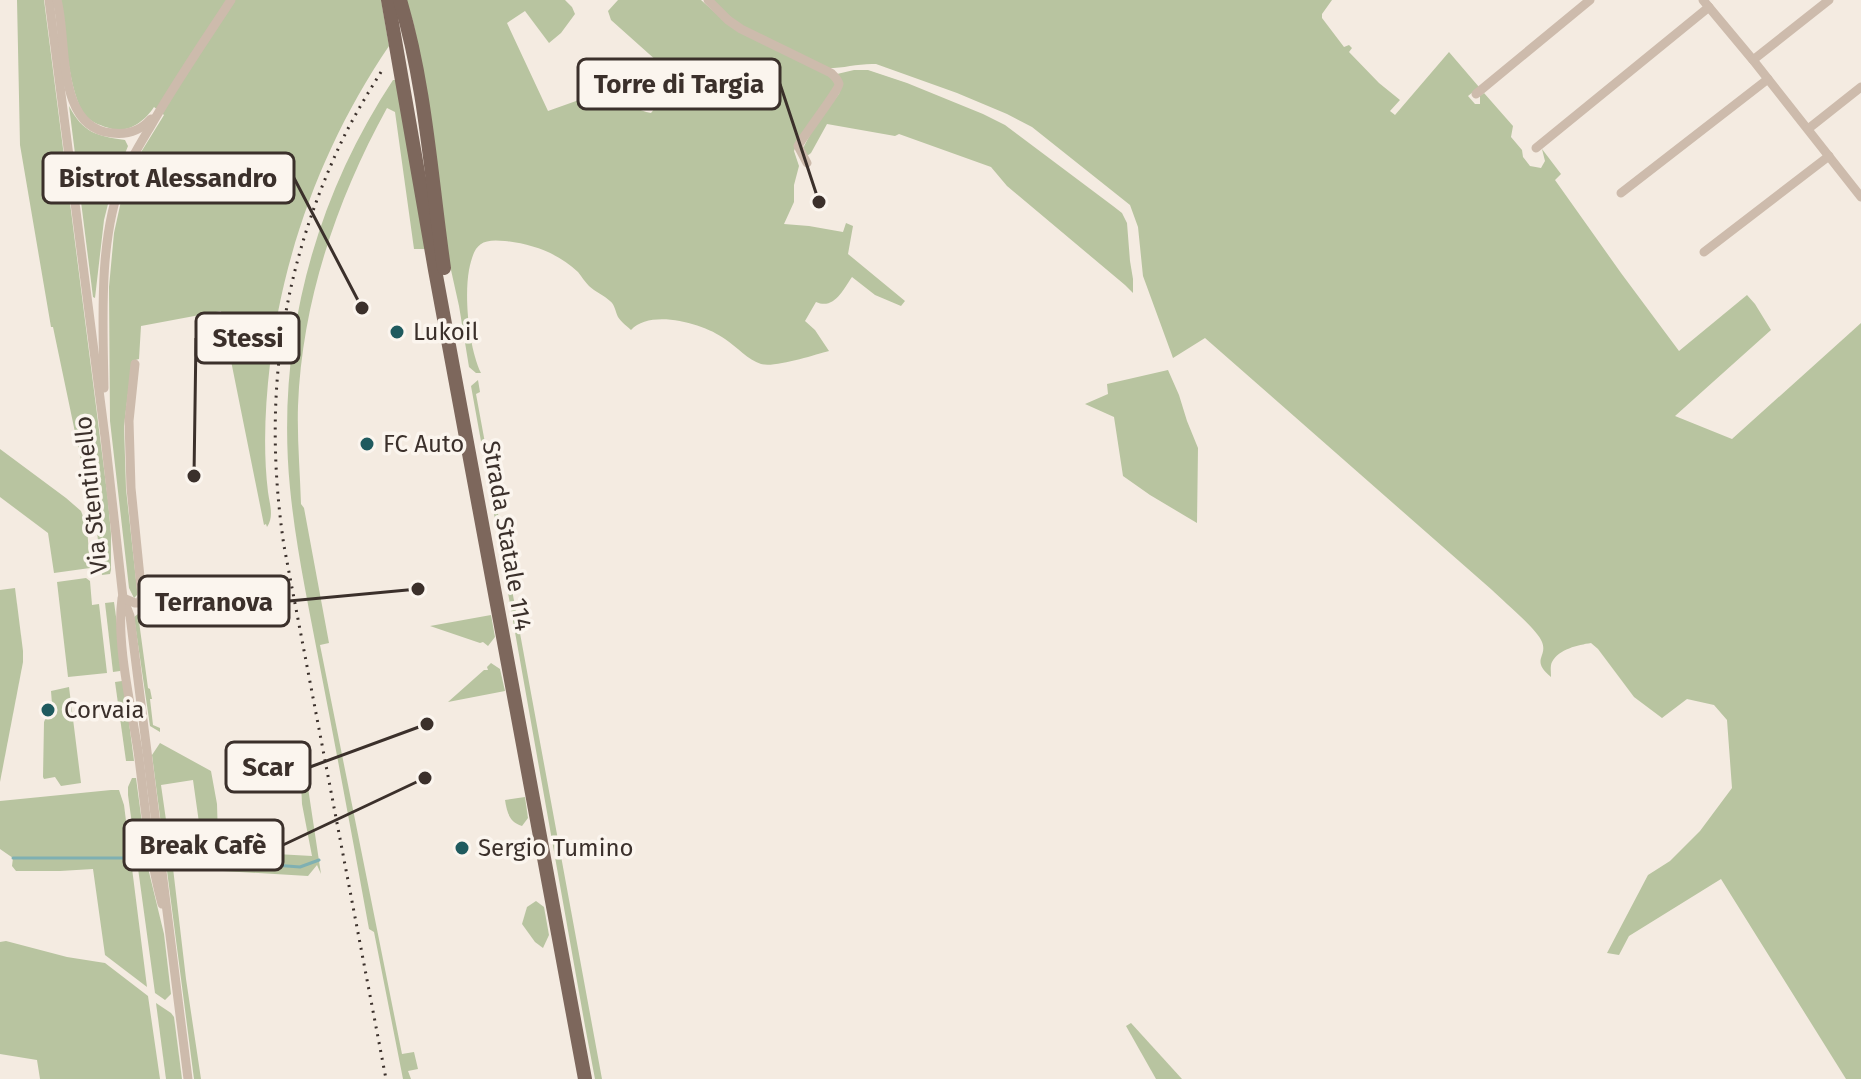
<svg xmlns="http://www.w3.org/2000/svg" width="1861" height="1079" viewBox="0 0 1861 1079" font-family="'Fira Sans',sans-serif">
	<rect width="100%" height="100%" fill="#f4ebe1"/>
	<g fill="#b8c4a0">
		<path d="M 17,0 L 44,0 L 108,500 L 111,534 L 111,570 L 110,574 L 102,575 L 97,532 L 82,482 L 85,480 L 53,327 L 51,327 L 20,145 Z"/>
		<path d="M 61,0 L 381,0 L 389,46 C 325,140 283,251 270,364 C 265,406 263,451 268,492 C 270,506 274,516 267,527 L 266,524 L 264,525 L 221,311 L 141,326 L 139,359 L 132,361 L 124,426 L 126,489 L 137,589 L 137,595 L 134,598 L 129,588 L 110,421 L 109,287 L 114,233 L 121,201 L 135,162 L 164,115 L 154,107 C 145,121 129,133 112,129 C 102,126 92,123 85,115 C 68,93 65,29 61,0 Z"/>
		<path d="M 405,0 L 565,0 L 572,7 L 575,14 L 561,33 L 549,43 L 525,11 L 507,23 L 548,111 L 621,85 L 621,92 C 629,103 638,111 651,113 L 671,88 L 668,85 L 667,70 L 611,20 L 608,11 L 618,0 L 701,0 L 719,16 L 834,79 L 836,87 L 797,143 L 794,151 L 799,166 L 794,185 L 794,202 L 784,224 L 809,226 L 843,232 L 846,223 L 853,226 L 848,254 L 905,301 L 901,306 L 875,295 L 852,277 C 843,290 834,310 816,302 L 805,321 L 815,330 L 829,351 C 814,355 774,368 761,364 C 748,360 737,347 725,339 C 705,324 651,308 631,330 C 627,326 621,322 618,317 C 615,311 615,305 610,301 C 604,295 595,292 589,286 C 585,282 582,277 578,272 C 558,253 532,244 505,241 C 479,238 474,246 469,270 C 464,298 469,348 481,373 L 476,373 L 469,367 L 459,306 L 449,261 L 423,72 L 413,21 Z"/>
		<path d="M 711,0 L 1332,0 L 1322,14 L 1322,18 L 1344,47 L 1349,45 L 1352,48 L 1349,52 L 1379,83 L 1400,100 L 1390,111 L 1395,115 L 1449,52 L 1479,87 L 1468,96 L 1475,104 L 1480,104 L 1480,96 L 1484,93 L 1513,126 L 1511,137 L 1522,150 L 1523,157 L 1530,166 L 1541,168 L 1545,161 L 1542,149 L 1561,174 L 1555,180 L 1621,273 L 1679,351 L 1747,295 L 1755,304 L 1771,330 L 1675,416 L 1732,439 L 1861,323 L 1861,1079 L 1846,1079 L 1721,879 L 1629,936 L 1619,955 L 1607,953 L 1648,875 L 1670,861 L 1700,831 L 1732,788 L 1727,720 L 1714,705 L 1687,699 L 1662,718 L 1634,697 L 1598,649 L 1591,643 C 1578,645 1559,649 1552,662 C 1550,666 1551,672 1551,677 C 1530,660 1548,657 1542,642 C 1537,629 1503,601 1492,590 L 1205,338 L 1173,358 L 1143,276 L 1138,227 L 1130,205 L 1032,127 L 1007,114 L 957,93 L 876,64 C 858,63 842,69 824,68 L 742,27 Z"/>
		<path d="M 854,70 L 868,70 L 907,83 L 983,114 L 1005,125 L 1113,206 L 1122,213 L 1127,223 L 1130,261 L 1133,279 L 1133,293 L 1125,285 L 1007,186 L 991,167 L 899,134 L 895,136 L 827,124 L 811,153 L 807,156 L 803,148 L 818,120 L 839,94 L 841,85 L 837,74 Z"/>
		<path d="M 393,80 L 396,80 L 428,249 L 414,249 L 395,112 L 387,108 C 337,199 302,301 298,406 C 297,438 300,471 301,504 L 304,508 L 329,643 L 320,645 L 402,1054 L 414,1052 L 418,1069 L 408,1071 L 411,1079 L 403,1079 L 374,932 L 369,929 C 353,841 337,754 320,667 C 309,608 296,549 290,488 C 276,344 313,201 393,80 Z"/>
		<path d="M 69,106 C 83,133 97,136 125,140 L 128,146 L 113,184 L 104,220 L 95,298 L 93,297 Z"/>
		<path d="M 1168,370 L 1179,395 L 1187,421 L 1198,448 L 1197,523 L 1150,495 L 1123,476 L 1114,417 L 1085,404 L 1108,394 L 1107,384 Z"/>
		<path d="M 478,380 L 480,392 L 476,394 L 602,1079 L 595,1079 L 585,1026 L 486,469 L 471,386 Z"/>
		<path d="M 0,449 L 66,498 L 81,511 L 87,527 L 90,568 L 54,573 L 48,533 L 0,497 Z"/>
		<path d="M 86,578 L 90,581 L 92,605 L 99,604 L 107,673 L 68,677 L 57,582 Z"/>
		<path d="M 15,588 L 23,651 L 23,662 L 0,782 L 0,590 Z"/>
		<path d="M 114,602 L 123,668 L 120,671 L 113,672 L 105,603 Z"/>
		<path d="M 138,614 L 148,688 L 150,689 L 152,699 L 150,699 L 153,725 L 160,728 L 160,732 L 150,726 L 134,617 Z"/>
		<path d="M 491,615 L 495,637 L 488,646 L 483,642 L 480,643 L 430,626 Z"/>
		<path d="M 491,663 L 500,669 L 505,691 L 448,702 L 484,670 L 488,670 L 487,667 Z"/>
		<path d="M 122,681 L 124,684 L 134,761 L 126,761 L 115,682 Z"/>
		<path d="M 69,687 L 81,783 L 61,786 L 55,777 L 44,779 L 43,777 L 44,722 L 52,704 L 51,691 Z"/>
		<path d="M 160,743 L 211,771 L 217,804 L 218,838 L 201,837 L 193,780 L 161,785 L 170,848 L 312,856 L 302,804 L 300,762 L 304,761 L 321,874 L 317,865 L 308,876 L 173,868 L 186,979 L 201,1079 L 194,1079 L 152,755 Z"/>
		<path d="M 132,778 L 136,778 L 148,868 L 164,934 L 171,994 L 165,1000 L 155,993 L 128,795 L 128,787 Z"/>
		<path d="M 111,790 L 119,790 L 124,805 L 147,987 L 105,955 L 93,869 L 60,871 L 16,871 L 12,866 L 13,858 L 0,849 L 0,801 Z"/>
		<path d="M 525,797 L 528,818 L 522,826 C 509,822 507,812 505,800 Z"/>
		<path d="M 536,901 L 544,907 L 549,935 L 543,948 L 535,942 L 522,924 L 527,907 Z"/>
		<path d="M 6,941 L 67,957 L 105,963 L 148,996 L 160,1079 L 40,1079 L 37,1060 L 0,1054 L 0,942 Z"/>
		<path d="M 156,1003 L 171,1013 L 174,1017 L 182,1079 L 166,1079 Z"/>
		<path d="M 1131,1023 L 1182,1079 L 1156,1079 L 1126,1026 Z"/>
	</g>
	<g fill="none" stroke-linecap="round" stroke-linejoin="round">
		<g stroke="#7fb0b2" stroke-width="3">
			<path d="M 170,857 L 300,867 L 319,860"/>
			<path d="M 13,858 L 148,858"/>
		</g>
		<g stroke="#cdbbac" stroke-width="9">
			<path d="M 49,0 L 105,437 L 123,598 L 130,616 L 188,1079"/>
			<path d="M 57,0 C 68,40 55,128 112,133 C 128,135 140,131 151,119"/>
			<path d="M 708,0 L 728,20 L 741,29 L 831,73 C 834,76 838,79 839,84 C 839,90 804,135 798,146 L 807,163"/>
			<path d="M 1703,0 L 1753,60 L 1861,197"/>
			<path d="M 1753,60 L 1829,0"/>
			<path d="M 1476,94 L 1590,0"/>
			<path d="M 1808,129 L 1861,87"/>
			<path d="M 1536,148 L 1709,7"/>
			<path d="M 1621,193 L 1768,79"/>
			<path d="M 1704,252 L 1829,156"/>
			<path d="M 104,388 C 103,322 98,239 123,177 C 130,160 140,144 149,129 C 174,85 203,43 231,0"/>
			<path d="M 122,598 C 116,643 131,705 138,751 C 145,802 148,853 162,904"/>
			<path d="M 123,598 L 135,603 L 139,603 L 142,597 L 131,488 L 129,421 L 135,364"/>
		</g>
		<g stroke="#7d675c" stroke-width="14">
			<path d="M 388,0 L 435,270 L 585,1079"/>
			<path d="M 400,0 C 426,87 431,178 444,268"/>
		</g>
		<path stroke="#3b302b" stroke-width="3" stroke-dasharray="2 6" stroke-linecap="butt" d="M 381,72 C 366,96 351,121 339,147 C 279,277 263,405 284,546 L 386,1079"/>
	</g>
	<g fill="#1f5a5e" stroke="#fbf5ee" stroke-width="3">
		<circle cx="397" cy="332" r="8"/>
		<circle cx="367" cy="444" r="8"/>
		<circle cx="48" cy="710" r="8"/>
		<circle cx="462" cy="848" r="8"/>
	</g>
	<g text-anchor="middle" dominant-baseline="central" stroke-width="7" stroke-linejoin="round" paint-order="stroke">
		<g font-size="24" fill="#3b302b" stroke="#fbf5ee" text-anchor="start">
			<text x="413" y="332">Lukoil</text>
			<text x="383" y="444">FC Auto</text>
			<text x="64" y="710">Corvaia</text>
			<text x="478" y="848">Sergio Tumino</text>
		</g>
		<g font-size="24" fill="#3b302b" stroke="#fbf5ee">
			<text transform="translate(91 495) rotate(-96)">Via Stentinello</text>
			<text transform="translate(507 536) rotate(80)">Strada Statale 114</text>
		</g>
	</g>
	<path fill="none" stroke="#3b302b" stroke-width="3" d="M819 202L780 84M362 308L294 178M194 476L196 338M418 589L289 601M427 724L310 767M425 778L283 845"/>
	<g fill="#3b302b" stroke="#fbf5ee" stroke-width="3">
		<circle cx="819" cy="202" r="8"/>
		<circle cx="362" cy="308" r="8"/>
		<circle cx="194" cy="476" r="8"/>
		<circle cx="418" cy="589" r="8"/>
		<circle cx="427" cy="724" r="8"/>
		<circle cx="425" cy="778" r="8"/>
	</g>
	<g fill="#fbf5ee" stroke="#3b302b" stroke-width="3">
		<rect x="578" y="59" width="202" height="50" rx="8"/>
		<rect x="43" y="153" width="251" height="50" rx="8"/>
		<rect x="196" y="313" width="103" height="50" rx="8"/>
		<rect x="139" y="576" width="150" height="50" rx="8"/>
		<rect x="226" y="742" width="84" height="50" rx="8"/>
		<rect x="124" y="820" width="159" height="50" rx="8"/>
	</g>
	<g font-size="26" text-anchor="middle" font-weight="bold" fill="#3b302b">
		<text x="679" y="93">Torre di Targia</text>
		<text x="168" y="187">Bistrot Alessandro</text>
		<text x="248" y="347">Stessi</text>
		<text x="214" y="611">Terranova</text>
		<text x="268" y="776">Scar</text>
		<text x="203" y="854">Break Cafè</text>
	</g>
</svg>
